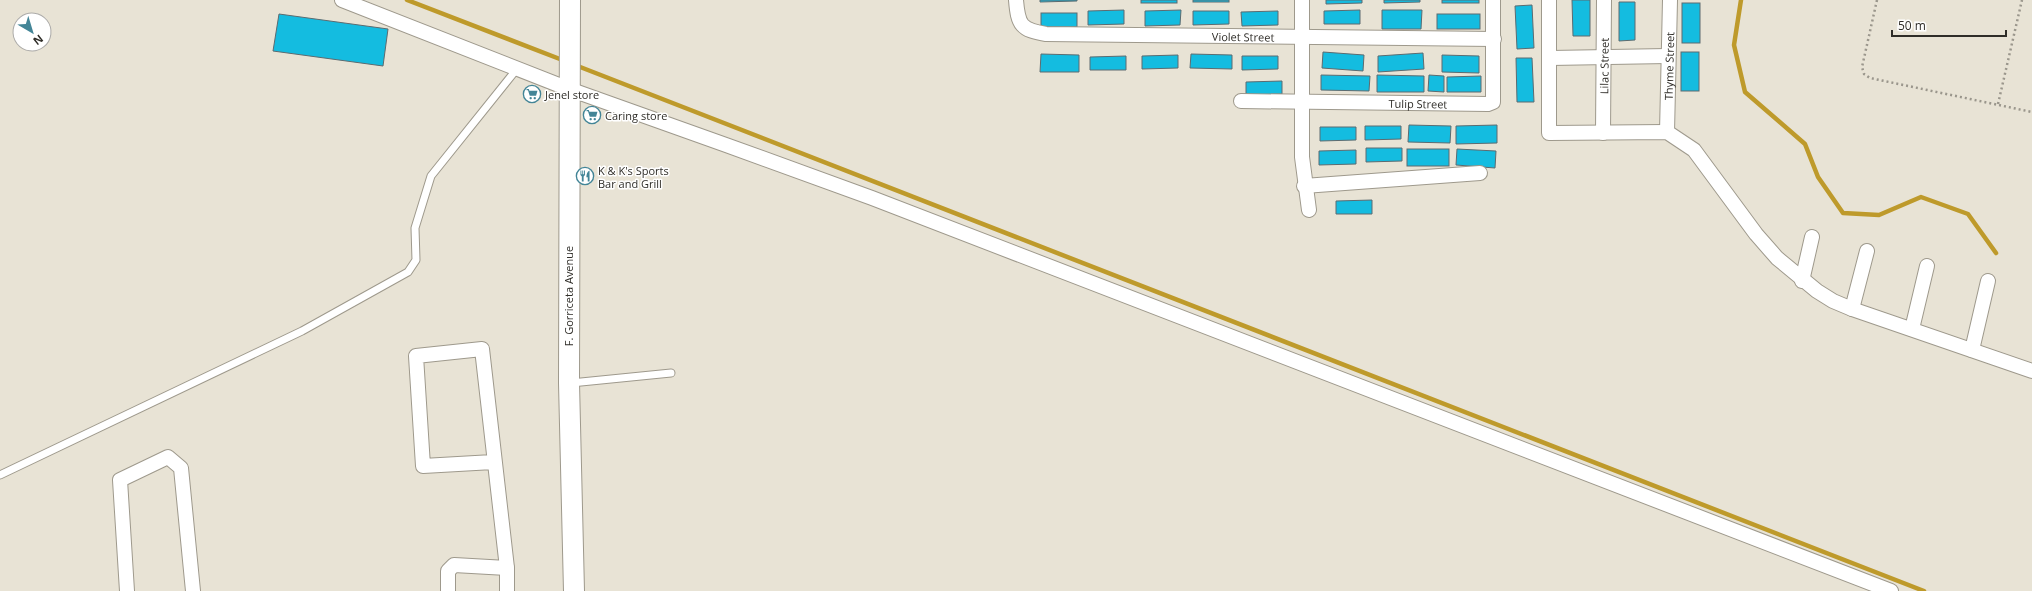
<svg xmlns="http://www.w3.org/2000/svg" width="2032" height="591" viewBox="0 0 2032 591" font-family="'Open Sans',sans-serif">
	<rect width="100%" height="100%" fill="#e8e3d5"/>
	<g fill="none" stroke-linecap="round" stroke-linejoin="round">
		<g stroke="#be9a2b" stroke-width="4.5">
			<path d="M 407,0 L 565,61"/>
			<path d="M 1741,0 L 1734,45 L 1745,92 L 1805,144 L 1818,177 L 1843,213 L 1879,215 L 1921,197 L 1968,214 L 1996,253"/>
			<path d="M 575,65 L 1924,591"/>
		</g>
	</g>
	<g fill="#14bce0" stroke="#5c6b70">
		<path d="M 1040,0 L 1077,0 L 1077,1 L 1040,2 Z"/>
		<rect x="1141" y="0" width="36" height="3"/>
		<rect x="1193" y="0" width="36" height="2"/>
		<path d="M 1326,0 L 1362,0 L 1362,3 L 1326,4 Z"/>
		<path d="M 1384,0 L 1420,0 L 1420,2 L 1384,3 Z"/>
		<rect x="1442" y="0" width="37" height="3"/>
		<path d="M 1572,0 L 1590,0 L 1590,36 L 1573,36 Z"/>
		<path d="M 1619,2 L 1635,2 L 1635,40 L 1619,41 Z"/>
		<rect x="1682" y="3" width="18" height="40"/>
		<path d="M 1532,5 L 1534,48 L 1517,49 L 1515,6 Z"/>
		<path d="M 1124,10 L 1124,24 L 1088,25 L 1088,11 Z"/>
		<path d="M 1181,10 L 1180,25 L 1145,26 L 1145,11 Z"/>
		<path d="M 1360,10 L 1360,24 L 1324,24 L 1324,11 Z"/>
		<path d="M 1382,10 L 1422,10 L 1421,29 L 1382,29 Z"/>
		<path d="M 1193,11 L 1229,11 L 1229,24 L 1193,25 Z"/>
		<path d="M 1278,11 L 1278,25 L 1242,26 L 1241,12 Z"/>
		<rect x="1041" y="13" width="36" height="14"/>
		<path d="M 279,14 L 388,29 L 383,66 L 273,51 Z"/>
		<rect x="1437" y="14" width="43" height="15"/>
		<path d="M 1323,52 L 1364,55 L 1363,71 L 1322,68 Z"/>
		<rect x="1681" y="52" width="18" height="39"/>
		<path d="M 1423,53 L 1424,69 L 1378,72 L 1378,56 Z"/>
		<path d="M 1041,54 L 1079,55 L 1079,72 L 1040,72 Z"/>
		<path d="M 1191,54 L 1232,55 L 1232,69 L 1190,68 Z"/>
		<path d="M 1178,55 L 1178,68 L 1142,69 L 1142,56 Z"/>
		<path d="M 1442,55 L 1479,56 L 1479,73 L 1442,72 Z"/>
		<path d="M 1126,56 L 1126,70 L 1090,70 L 1090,57 Z"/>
		<path d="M 1242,56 L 1278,56 L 1278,69 L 1242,70 Z"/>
		<path d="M 1516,58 L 1532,58 L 1534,102 L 1517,102 Z"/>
		<path d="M 1321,75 L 1370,76 L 1369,91 L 1321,90 Z"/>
		<path d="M 1377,75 L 1424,76 L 1424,92 L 1377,92 Z"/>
		<path d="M 1429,75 L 1444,76 L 1444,92 L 1428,91 Z"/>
		<path d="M 1481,76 L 1481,92 L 1447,92 L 1447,77 Z"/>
		<path d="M 1282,81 L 1282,94 L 1246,95 L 1246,82 Z"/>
		<path d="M 1409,125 L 1451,126 L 1450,143 L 1408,142 Z"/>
		<path d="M 1497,125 L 1497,143 L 1456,144 L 1456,126 Z"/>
		<path d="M 1365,126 L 1401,126 L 1401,139 L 1365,140 Z"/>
		<path d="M 1320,127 L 1356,127 L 1356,140 L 1320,141 Z"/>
		<path d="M 1366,148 L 1402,148 L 1402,161 L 1366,162 Z"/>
		<rect x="1407" y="149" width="42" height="17"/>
		<path d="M 1457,149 L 1496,151 L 1495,168 L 1456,165 Z"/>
		<path d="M 1356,150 L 1356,164 L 1319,165 L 1319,151 Z"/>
		<path d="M 1372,200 L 1372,214 L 1336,214 L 1336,201 Z"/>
	</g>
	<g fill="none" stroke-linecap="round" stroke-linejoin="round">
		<defs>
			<g id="lane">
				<path d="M 571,383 L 671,373"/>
				<path d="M 0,475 L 302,331 L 408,272 L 416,260 L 415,228 L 431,176 L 516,70"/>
			</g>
			<g id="street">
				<path d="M 342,0 L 569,89 L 726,145 L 872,198 L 1891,591"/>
				<path id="s1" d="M 1016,0 C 1018,25 1021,30 1046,34 L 1494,39"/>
				<path d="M 1302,0 L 1302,157 L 1309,210"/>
				<path d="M 1549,0 L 1549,133 L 1667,132 L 1694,150 L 1756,234 L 1777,258 L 1817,291 L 1833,301 L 1852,309 L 2032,371"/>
				<path d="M 1550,58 L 1668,56"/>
				<path id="s2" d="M 1241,101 L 1488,104 L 1493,102 L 1493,0"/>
				<path id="s3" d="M 1667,132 L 1670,0"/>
				<path id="s4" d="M 1603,133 L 1604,0"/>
				<path d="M 1304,186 L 1480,173"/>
				<path d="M 1802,281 L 1812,237"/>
				<path d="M 1852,309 L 1867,251"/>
				<path d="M 1912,329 L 1927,266"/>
				<path d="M 1972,350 L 1988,281"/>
				<path d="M 493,462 L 423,466 L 416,356 L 482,349 L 507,568 L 507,591"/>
				<path d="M 127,591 L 120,480 L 168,457 L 181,468 L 193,591"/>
				<path d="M 448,591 L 448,571 L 454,565 L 507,568"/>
			</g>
			<path id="secondary" d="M 570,0 L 569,383 L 574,591"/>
		</defs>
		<use href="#lane" stroke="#9e998c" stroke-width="9"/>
		<use href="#street" stroke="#9e998c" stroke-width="16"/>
		<use href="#secondary" stroke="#9e998c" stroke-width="22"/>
		<g stroke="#9a968c" stroke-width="2.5" stroke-dasharray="2 3" stroke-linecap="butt">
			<path d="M 1877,0 L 1862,67 L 1864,74 L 1870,78 L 2032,112"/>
			<path d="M 1998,104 L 2022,0"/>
		</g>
		<use href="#lane" stroke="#fff" stroke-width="7"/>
		<use href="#street" stroke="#fff" stroke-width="14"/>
		<use href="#secondary" stroke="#fff" stroke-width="20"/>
	</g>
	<defs>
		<symbol id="supermarket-ring" viewBox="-11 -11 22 22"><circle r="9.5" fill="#fff" stroke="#438597" stroke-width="1.5"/><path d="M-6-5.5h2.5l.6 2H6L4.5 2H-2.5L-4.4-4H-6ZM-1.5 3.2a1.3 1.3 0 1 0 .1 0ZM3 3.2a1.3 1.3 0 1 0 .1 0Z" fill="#438597"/></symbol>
		<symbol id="restaurant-ring" viewBox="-11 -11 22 22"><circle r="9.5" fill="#fff" stroke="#438597" stroke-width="1.5"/><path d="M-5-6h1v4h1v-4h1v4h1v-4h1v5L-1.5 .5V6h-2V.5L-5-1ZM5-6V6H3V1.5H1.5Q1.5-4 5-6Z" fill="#438597"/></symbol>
	</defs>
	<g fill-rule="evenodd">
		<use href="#supermarket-ring" x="522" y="84" width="20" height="20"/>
		<use href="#supermarket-ring" x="582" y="105" width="20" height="20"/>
		<use href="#restaurant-ring" x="575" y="166" width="20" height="20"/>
	</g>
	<g text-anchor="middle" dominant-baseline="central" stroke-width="3" stroke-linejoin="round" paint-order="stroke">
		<g font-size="11" fill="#2f2d28" stroke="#fff">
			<text stroke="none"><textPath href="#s1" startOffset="249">Violet Street</textPath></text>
			<text stroke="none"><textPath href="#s4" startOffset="67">Lilac Street</textPath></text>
			<text stroke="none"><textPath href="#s3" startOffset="66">Thyme Street</textPath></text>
			<text stroke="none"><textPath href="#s2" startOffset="177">Tulip Street</textPath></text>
			<text transform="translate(568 296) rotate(-90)">F. Gorriceta Avenue</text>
		</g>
		<g font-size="11" fill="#2f2d28" stroke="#fff" text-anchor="start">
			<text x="545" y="94">Jenel store</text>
			<text x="605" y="115">Caring store</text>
			<text x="598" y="170">K &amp; K's Sports<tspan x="598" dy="13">Bar and Grill</tspan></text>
		</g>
	</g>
	<g transform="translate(32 32) rotate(142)"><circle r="19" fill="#ffffff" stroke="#acaba9"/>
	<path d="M0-3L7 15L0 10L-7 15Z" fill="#438597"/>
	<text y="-6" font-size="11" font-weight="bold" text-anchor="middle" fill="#2f2d28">N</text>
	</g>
	<path d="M1892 30v6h114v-6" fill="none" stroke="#2f2d28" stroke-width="2"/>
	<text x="1898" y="30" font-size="12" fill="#2f2d28" stroke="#ffffff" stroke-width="3" paint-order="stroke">50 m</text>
</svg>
